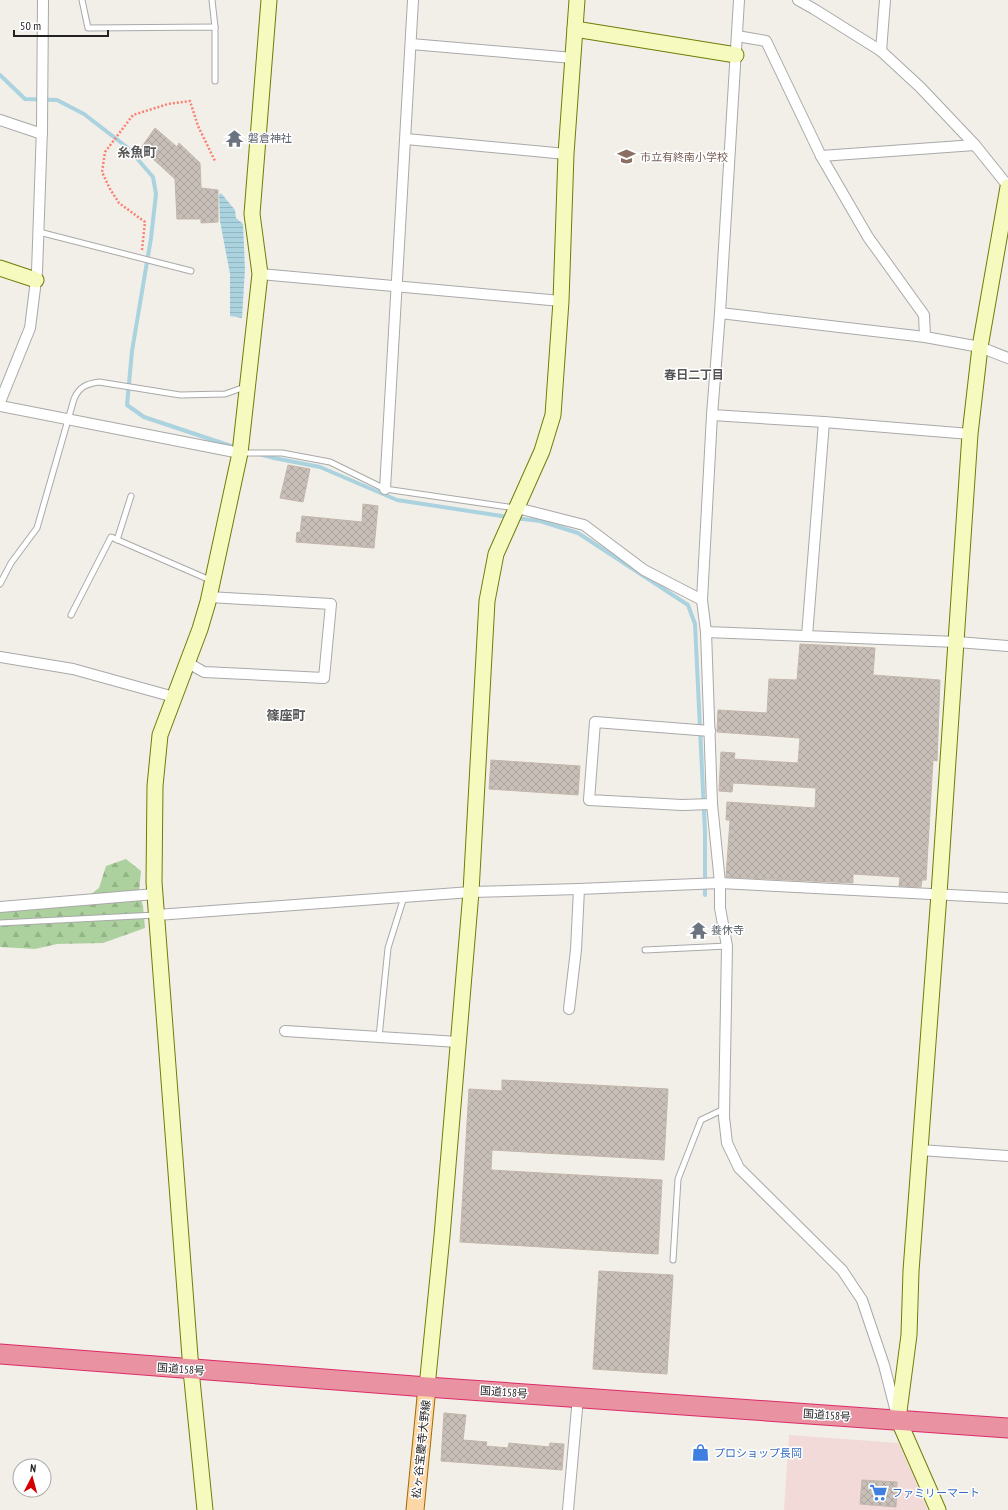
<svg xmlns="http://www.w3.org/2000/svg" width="1008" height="1510" viewBox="0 0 1008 1510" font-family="'PT Sans Narrow','Noto Sans JP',sans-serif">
	<defs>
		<pattern id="forest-firs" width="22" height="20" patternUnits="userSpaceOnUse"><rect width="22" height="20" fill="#add19e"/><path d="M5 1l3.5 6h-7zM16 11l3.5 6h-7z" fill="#95b388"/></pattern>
		<pattern id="water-rules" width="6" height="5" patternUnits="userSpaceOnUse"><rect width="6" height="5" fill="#aad3df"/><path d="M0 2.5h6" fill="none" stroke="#92b5bf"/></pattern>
		<pattern id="building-cross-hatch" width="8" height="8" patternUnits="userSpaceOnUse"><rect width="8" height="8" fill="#c7bfb8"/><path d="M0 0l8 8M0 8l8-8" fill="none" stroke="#aba49e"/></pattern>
	</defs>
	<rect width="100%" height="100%" fill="#f2efe9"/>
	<path fill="#f2dad9" d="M 789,1435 L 899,1443 L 928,1510 L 784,1510 Z"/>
	<path fill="url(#forest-firs)" d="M 126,859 L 141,871 L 139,892 L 143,906 L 145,928 L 103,943 L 57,944 L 35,949 L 0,947 L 0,907 L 83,900 L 99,888 L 106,866 Z"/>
	<path fill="url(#water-rules)" d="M 221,193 L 235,210 L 236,218 L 243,224 L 245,269 L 242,318 L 230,316 L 230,274 L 220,221 L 219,195 Z"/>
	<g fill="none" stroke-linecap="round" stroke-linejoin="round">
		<g stroke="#aad3df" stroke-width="4">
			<path d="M 0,75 L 25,99 L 57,100 L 84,114 L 128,148 L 153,177 L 156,194 L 151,238 L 132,351 L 127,405 L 144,417 L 237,448"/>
			<path d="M 259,454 L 274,458 L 320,467 L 397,500 L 508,517"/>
			<path d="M 515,518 L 540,521 L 578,533 L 688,605 L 695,624 L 705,832 L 705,895"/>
		</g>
	</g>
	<g fill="url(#building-cross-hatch)" stroke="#c4b6ab">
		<path d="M 155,128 L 177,147 L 179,143 L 200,163 L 201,188 L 218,190 L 218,222 L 201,223 L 201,219 L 177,219 L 175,179 L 141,148 Z"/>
		<path d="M 288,465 L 310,469 L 303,502 L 280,498 Z"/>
		<path d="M 363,504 L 378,506 L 374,548 L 296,542 L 297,532 L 300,533 L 302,516 L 362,522 Z"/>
		<path d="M 800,644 L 875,648 L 873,675 L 940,680 L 937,761 L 933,760 L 926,880 L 922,880 L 921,887 L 899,886 L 900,877 L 853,874 L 853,883 L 726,877 L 730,820 L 726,820 L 727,802 L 815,808 L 816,788 L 733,783 L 732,792 L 719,791 L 721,752 L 735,753 L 734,759 L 798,763 L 800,738 L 717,732 L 718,710 L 767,713 L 769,679 L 797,680 Z"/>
		<path d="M 491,760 L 580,766 L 578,795 L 489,789 Z"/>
		<path d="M 502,1080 L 668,1089 L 664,1160 L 492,1150 L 491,1170 L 662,1180 L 658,1254 L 460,1242 L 469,1089 L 502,1091 Z"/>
		<path d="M 599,1271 L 673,1275 L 667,1374 L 593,1369 Z"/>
		<path d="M 444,1413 L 466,1415 L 463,1440 L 487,1442 L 486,1446 L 508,1448 L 509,1443 L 549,1447 L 550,1443 L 564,1444 L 562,1470 L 441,1461 Z"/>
		<path d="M 862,1480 L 897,1482 L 896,1507 L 860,1504 Z"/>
	</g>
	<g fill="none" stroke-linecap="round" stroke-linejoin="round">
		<defs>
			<g id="lane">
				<path d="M 82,0 L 88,28 L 215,27 L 215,81"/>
				<path d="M 212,0 L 215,27"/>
				<path d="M 39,232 L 191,271"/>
				<path d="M 241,453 L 282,453 L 330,462 L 385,489 L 515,508"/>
				<path d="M 117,540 L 131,496"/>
				<path d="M 0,584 L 11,563 L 37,528 L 74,399 C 79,387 86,384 99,382 L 180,395 L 225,394 L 245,387"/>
				<path d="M 71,615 L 111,537 L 210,580"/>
				<path d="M 0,923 L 156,915"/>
				<path d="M 645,950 L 727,946"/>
				<path d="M 379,1037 L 388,948 L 404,897"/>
				<path d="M 673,1260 L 678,1179 L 701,1120 L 724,1109"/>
			</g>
			<g id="street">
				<path d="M 739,0 L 720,313 L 712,415 L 702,600 L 706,632 L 712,804 L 720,883 L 720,908 L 727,946 L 724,1117 L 727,1143 L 739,1168 L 842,1270 L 862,1300 L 884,1365 L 896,1412"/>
				<path d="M 798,0 L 814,9 L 881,51 L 920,87 L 975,145 L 1008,186"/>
				<path d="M 737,36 L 766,41 L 821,156 L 868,237 L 924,315 L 925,337"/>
				<path d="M 411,44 L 573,58"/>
				<path d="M 881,51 L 885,0"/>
				<path d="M 0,120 L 42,134"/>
				<path d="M 406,139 L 566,154"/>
				<path d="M 821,156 L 975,145"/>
				<path d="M 260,274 L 561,301"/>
				<path d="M 720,313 L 925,337 L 980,347 L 1008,358"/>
				<path d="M 0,402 L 30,328 L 37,272 L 42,128 L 43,0"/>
				<path d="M 0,406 L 240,453"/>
				<path d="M 712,415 L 824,422 L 970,434"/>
				<path d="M 385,489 L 413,0"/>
				<path d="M 517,508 L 584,525 L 644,570 L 702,600"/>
				<path d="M 706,632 L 957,642 L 1008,646"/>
				<path d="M 807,636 L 824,422"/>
				<path d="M 0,657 L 73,669 L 174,697"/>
				<path d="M 188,663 L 204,672 L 324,678 L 331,604 L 209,597"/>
				<path d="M 710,731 L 595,722 L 589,800 L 682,805 L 712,804"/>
				<path d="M 0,907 L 155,894"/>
				<path d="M 157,915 L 471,892 L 579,889 L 720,883 L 1008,898"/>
				<path d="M 569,1009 L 576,950 L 579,889"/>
				<path d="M 285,1031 L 458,1042"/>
				<path d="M 920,1150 L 1008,1156"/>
				<path d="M 568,1510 L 578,1397"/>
			</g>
			<g id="secondary">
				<path d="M 575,29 L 736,55"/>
				<path d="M 0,268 L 36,280"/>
				<path d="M 427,1387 L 442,1236 L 471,892 L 487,601 L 496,554 L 542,451 L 553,415 L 561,301 L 566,154 L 577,0"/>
				<path d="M 205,1510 L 191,1370 L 154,882 L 155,786 L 160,735 L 200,629 L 208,602 L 240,453 L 260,274 L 252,214 L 269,0"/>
				<path d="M 938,1510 L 898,1419 L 909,1335 L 911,1271 L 939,894 L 970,434 L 980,347 L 1008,187"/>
			</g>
			<path id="primary" d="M 415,1510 L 427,1387"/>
			<path id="highway" d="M 0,1354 L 427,1387 L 1008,1428"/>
		</defs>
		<use href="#lane" stroke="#a9a9a9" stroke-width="7"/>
		<use href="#street" stroke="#a9a9a9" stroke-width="12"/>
		<use href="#secondary" stroke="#707d05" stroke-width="17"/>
		<use href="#primary" stroke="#a06b00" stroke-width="19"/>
		<use href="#highway" stroke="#dc2a67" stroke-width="21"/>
		<path stroke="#fa8072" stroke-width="2.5" stroke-dasharray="2 2" stroke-linecap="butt" d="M 142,250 L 145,222 L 119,203 L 110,189 L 102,172 L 105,152 L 133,115 L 168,104 L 190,101 L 198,126 L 215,161"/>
		<use href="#lane" stroke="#fff" stroke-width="5"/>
		<use href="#street" stroke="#fff" stroke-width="10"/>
		<use href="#secondary" stroke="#f7fabf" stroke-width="15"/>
		<use href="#primary" stroke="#fcd6a4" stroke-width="17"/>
		<use href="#highway" stroke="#e892a2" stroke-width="19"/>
	</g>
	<defs>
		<symbol id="temple-bare" viewBox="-9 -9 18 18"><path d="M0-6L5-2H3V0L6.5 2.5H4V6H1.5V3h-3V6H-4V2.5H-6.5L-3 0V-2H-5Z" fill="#6b7280" stroke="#fff" stroke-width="2.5" paint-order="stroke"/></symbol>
		<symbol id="school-bare" viewBox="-9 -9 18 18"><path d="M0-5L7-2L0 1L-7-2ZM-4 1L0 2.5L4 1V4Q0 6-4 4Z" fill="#8d6e63" stroke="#fff" stroke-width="2.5" paint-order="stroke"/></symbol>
		<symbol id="shop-bare" viewBox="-9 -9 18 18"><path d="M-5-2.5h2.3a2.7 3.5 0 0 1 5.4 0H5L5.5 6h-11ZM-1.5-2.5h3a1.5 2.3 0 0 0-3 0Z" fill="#3f7fe0" stroke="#fff" stroke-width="2.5" paint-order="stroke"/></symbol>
		<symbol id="supermarket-bare" viewBox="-9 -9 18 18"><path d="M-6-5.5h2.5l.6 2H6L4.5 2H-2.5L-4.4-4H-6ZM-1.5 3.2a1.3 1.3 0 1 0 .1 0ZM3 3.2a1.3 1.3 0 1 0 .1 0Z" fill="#3f7fe0" stroke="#fff" stroke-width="2.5" paint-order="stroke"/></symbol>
	</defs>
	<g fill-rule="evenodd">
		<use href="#temple-bare" x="222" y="126" width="25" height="25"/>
		<use href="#school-bare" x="614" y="144" width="25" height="25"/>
		<use href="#temple-bare" x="686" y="918" width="25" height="25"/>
		<use href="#shop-bare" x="688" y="1440" width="25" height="25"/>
		<use href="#supermarket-bare" x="866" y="1480" width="25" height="25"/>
	</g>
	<g text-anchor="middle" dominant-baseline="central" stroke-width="3" stroke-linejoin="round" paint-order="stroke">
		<g font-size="11" fill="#5b616d" stroke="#fff" text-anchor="start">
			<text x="248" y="138">磐倉神社</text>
			<text x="711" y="930">養休寺</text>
		</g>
		<g font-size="11" fill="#785e54" stroke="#fff" text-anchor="start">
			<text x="640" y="157">市立有終南小学校</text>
		</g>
		<g font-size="11" fill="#222" stroke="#fff">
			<text transform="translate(181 1369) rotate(4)">国道158号</text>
			<text transform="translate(504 1392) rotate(4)">国道158号</text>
			<text transform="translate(827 1415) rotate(4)">国道158号</text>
			<text transform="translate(421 1449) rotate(-84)">松ヶ谷宝慶寺大野線</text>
		</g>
		<g font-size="11" fill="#366cbe" stroke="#fff" text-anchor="start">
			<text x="714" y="1453">プロショップ長岡</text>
			<text x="892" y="1493">ファミリーマート</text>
		</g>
		<g font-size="12" font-weight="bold" fill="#555" stroke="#fff">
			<text x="694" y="374">春日二丁目</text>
		</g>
		<g font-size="13" font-weight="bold" fill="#555" stroke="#fff">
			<text x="137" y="152">糸魚町</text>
			<text x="286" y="715">篠座町</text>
		</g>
	</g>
	<g transform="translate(32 1478) rotate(6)"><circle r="19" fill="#ffffff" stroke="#a7a7a7"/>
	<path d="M0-3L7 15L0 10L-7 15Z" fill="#d40000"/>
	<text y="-6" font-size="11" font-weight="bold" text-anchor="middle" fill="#222222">N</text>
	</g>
	<path d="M14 30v6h94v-6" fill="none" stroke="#222222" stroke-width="2"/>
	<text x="20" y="30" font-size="12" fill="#222222" stroke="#ffffff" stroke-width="3" paint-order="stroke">50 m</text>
</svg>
